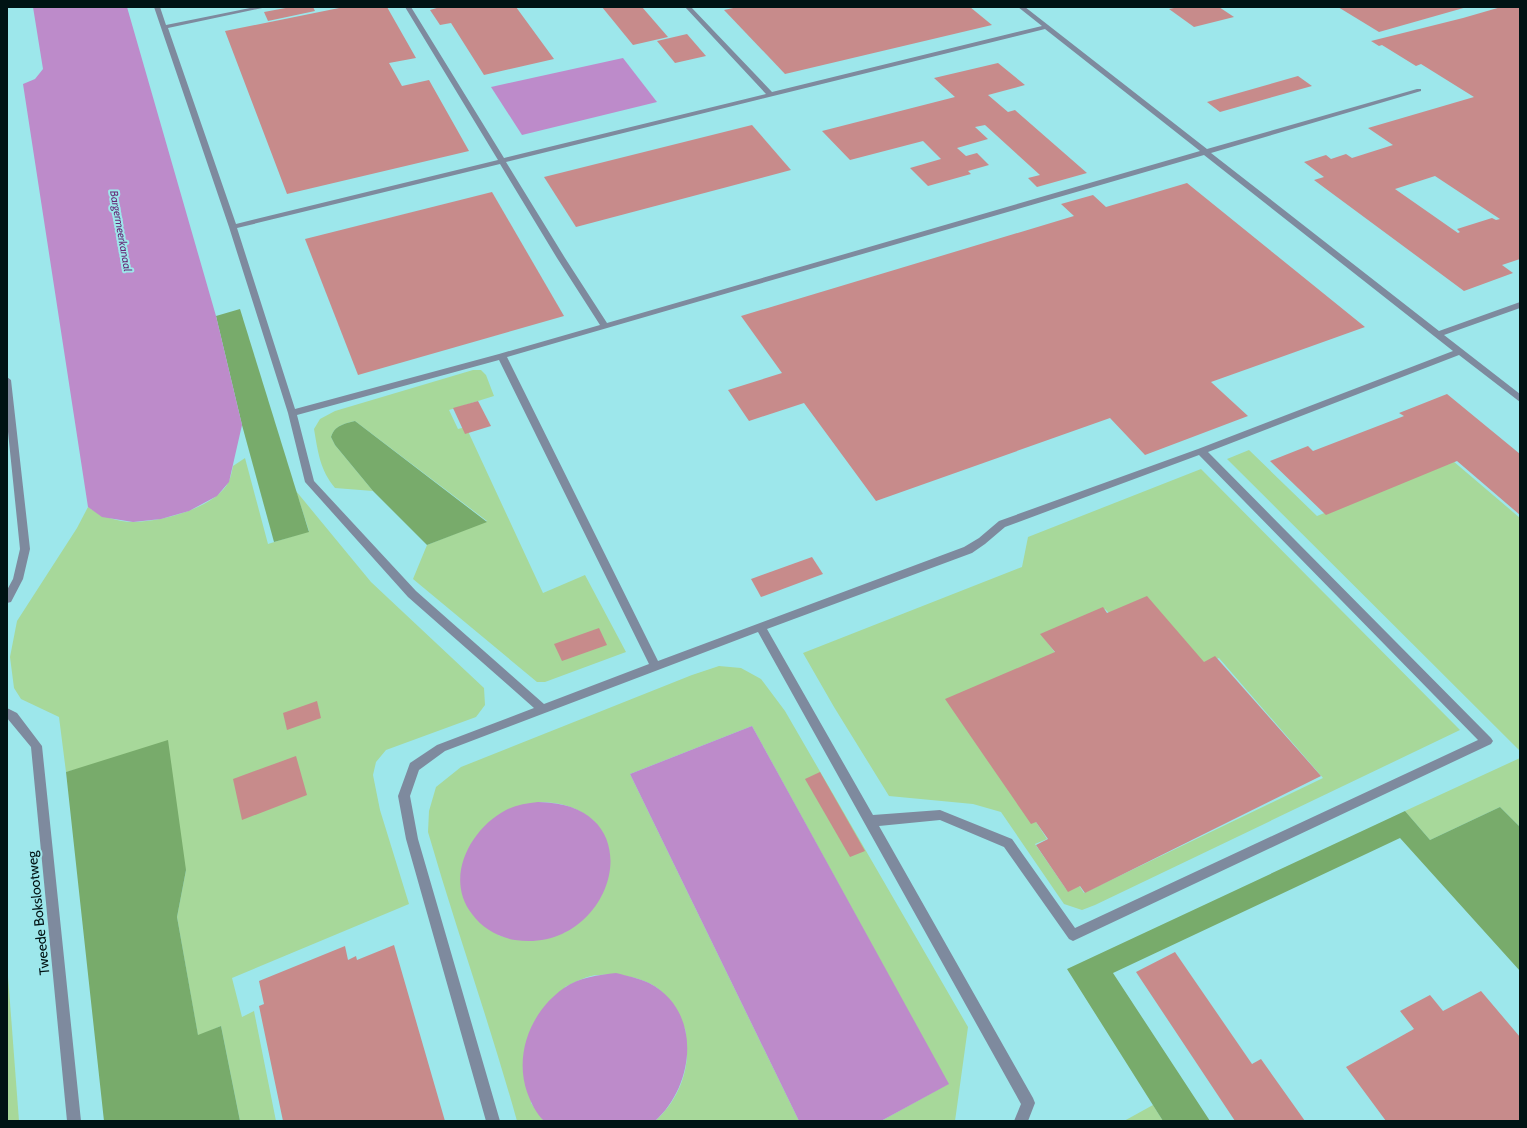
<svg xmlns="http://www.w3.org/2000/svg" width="1527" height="1128" viewBox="0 0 1527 1128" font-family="Cabin,sans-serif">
	<rect width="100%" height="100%" fill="#9de7eb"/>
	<g fill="#a7d89a" fill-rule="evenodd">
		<path d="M 473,370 L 481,370 L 486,375 L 494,396 L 449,410 L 458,429 L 466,427 L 543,593 L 585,575 L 626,652 L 545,682 L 537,682 L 413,579 L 427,545 L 487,521 L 355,421 C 344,424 335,425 331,437 L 335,445 L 373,491 L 335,488 C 320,470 318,452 314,429 L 320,419 L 335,411 Z"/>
		<path d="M 1249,450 L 1317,516 L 1453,461 L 1520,518 L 1520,751 L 1227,459 Z"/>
		<path d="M 245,458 L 268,544 L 309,531 L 296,491 L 371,582 L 484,688 L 485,705 L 476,717 L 386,750 L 376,762 L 373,775 L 380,810 L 409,904 L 232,978 L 242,1017 L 254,1011 L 276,1121 L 240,1121 L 221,1026 L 198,1036 L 177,917 L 186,870 L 98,764 L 66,772 L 59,717 L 21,699 L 14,688 L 10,657 L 17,621 L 77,528 L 88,507 C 101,516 117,522 133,522 C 160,522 217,508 229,481 C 231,476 232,471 233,466 Z"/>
		<path d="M 1201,469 L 1460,730 L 1095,905 L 1082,910 L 1064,904 L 1001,812 L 973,804 L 889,796 L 834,707 L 803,653 L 1022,567 L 1028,537 ZM 1105,609 L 1110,614 L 1204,664 L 1219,658 L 1323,778 L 1084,893 L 1078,884 L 1066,889 L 1035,844 L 1047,839 L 1036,822 L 1056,654 L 1041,634 Z"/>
		<path d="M 719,666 L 741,668 L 761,679 L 785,711 L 968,1027 L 955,1121 L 881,1121 L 948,1084 L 752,726 L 630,774 L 799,1121 L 655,1121 C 678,1101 691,1069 686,1039 C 686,1035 686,1030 684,1027 C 682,1021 677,1016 674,1011 C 671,1005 667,998 663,993 C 647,977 621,974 599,975 C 587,975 576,982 565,987 L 531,1103 L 544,1121 L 517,1121 C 490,1024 456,929 428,832 L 429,811 L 436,787 L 461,767 L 692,675 ZM 538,802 C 561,802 577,807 594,821 L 565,932 C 541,941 522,942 498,935 Z"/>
		<path d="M 1520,758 L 1520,827 L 1500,807 L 1430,840 L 1405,811 Z"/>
		<path d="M 7,963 L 19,1121 L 7,1121 Z"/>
		<path d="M 1153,1105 L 1163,1121 L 1124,1121 Z"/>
	</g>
	<g fill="#78ab6b">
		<path d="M 240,309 L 309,532 L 274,542 L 242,425 L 216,316 Z"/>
		<path d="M 355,421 L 487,522 L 427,545 L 373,491 L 335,445 L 331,437 C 335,425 344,424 355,421 Z"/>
		<path d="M 168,740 L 186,870 L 177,917 L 198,1035 L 221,1026 L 240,1121 L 104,1121 L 66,772 Z"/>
		<path d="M 1500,807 L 1520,827 L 1520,971 L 1400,838 L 1113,973 L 1210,1121 L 1163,1121 L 1067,969 L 1405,811 L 1430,840 Z"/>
	</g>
	<g fill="#bd8bca">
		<path d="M 33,7 L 127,7 L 216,316 L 242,425 L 229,482 L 217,496 L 189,511 L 161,519 L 133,522 L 102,517 L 88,507 L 23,84 L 35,79 L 43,69 Z"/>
		<path d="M 623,58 L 657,102 L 522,135 L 491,87 Z"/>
		<path d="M 752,726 L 949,1084 L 881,1121 L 799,1121 L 630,774 Z"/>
		<path d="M 538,802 C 658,803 614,955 515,940 C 498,937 482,928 472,914 C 444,878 470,829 506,810 C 516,805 527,803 538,802 Z"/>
		<path d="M 616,973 C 628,976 638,978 649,983 C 703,1011 695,1085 655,1121 L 544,1121 C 536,1113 531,1103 527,1092 C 514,1054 531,1011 564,988 C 580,977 598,975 616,973 Z"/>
	</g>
	<g fill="#c78b8b" fill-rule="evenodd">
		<path d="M 291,7 L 313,7 L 315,11 L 268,21 L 264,12 Z"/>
		<path d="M 344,7 L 387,7 L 416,58 L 389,63 L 402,86 L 429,80 L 469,151 L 287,194 L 225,31 Z"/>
		<path d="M 440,7 L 516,7 L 554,59 L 484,75 L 451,23 L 440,25 L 430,10 Z"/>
		<path d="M 602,7 L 642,7 L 668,37 L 633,45 Z"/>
		<path d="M 738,7 L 970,7 L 992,25 L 785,74 L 724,10 Z"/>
		<path d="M 1179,7 L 1219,7 L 1234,17 L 1194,27 L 1169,9 Z"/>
		<path d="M 1338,7 L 1467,7 L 1379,32 Z"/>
		<path d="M 1501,7 L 1520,7 L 1520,259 L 1502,265 L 1513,273 L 1464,291 L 1314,180 L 1324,177 L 1304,162 L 1326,155 L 1331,159 L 1346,154 L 1352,158 L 1393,145 L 1368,128 L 1474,97 L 1421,64 L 1416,66 L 1382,45 L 1379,46 L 1371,41 L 1463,18 ZM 1435,176 L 1500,219 L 1496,220 L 1492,218 L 1457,229 L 1460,232 L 1458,233 L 1395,189 Z"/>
		<path d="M 687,34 L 706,56 L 675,63 L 657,41 Z"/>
		<path d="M 998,63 L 1025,85 L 988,95 L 1008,112 L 1015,110 L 1087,173 L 1037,187 L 1028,178 L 1040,175 L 985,125 L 975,127 L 988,139 L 957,148 L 966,156 L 977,153 L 989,165 L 968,171 L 971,174 L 928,186 L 910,168 L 941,159 L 923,141 L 850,160 L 822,131 L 955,97 L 934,78 Z"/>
		<path d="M 1298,76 L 1312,86 L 1220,112 L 1207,102 Z"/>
		<path d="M 752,125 L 791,170 L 576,227 L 544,177 Z"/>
		<path d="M 1187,183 L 1365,327 L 1211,382 L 1248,416 L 1145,455 L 1110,418 L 876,501 L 804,403 L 749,421 L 728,390 L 782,373 L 741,316 L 1074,216 L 1061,204 L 1093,195 L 1106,207 Z"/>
		<path d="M 492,192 L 564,316 L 358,375 L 305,239 Z"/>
		<path d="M 1447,394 L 1520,454 L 1520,515 L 1457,461 L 1326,515 L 1270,461 L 1308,446 L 1313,451 L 1404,416 L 1399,413 Z"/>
		<path d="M 478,401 L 491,426 L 465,434 L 453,408 Z"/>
		<path d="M 812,557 L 823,574 L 761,597 L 751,579 Z"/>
		<path d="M 1147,596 L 1204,662 L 1215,656 L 1321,776 L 1085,893 L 1080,886 L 1068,892 L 1036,845 L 1048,839 L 1036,822 L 1031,824 L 945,699 L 1055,652 L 1040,634 L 1103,607 L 1107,613 Z"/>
		<path d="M 599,628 L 607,645 L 562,661 L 554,644 Z"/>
		<path d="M 317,701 L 321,718 L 287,730 L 283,713 Z"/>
		<path d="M 296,756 L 307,795 L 242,820 L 233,779 Z"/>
		<path d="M 820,772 L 865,851 L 850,857 L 805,779 Z"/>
		<path d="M 394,945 L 445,1121 L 283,1121 L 259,1006 L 264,1004 L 259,981 L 345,946 L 348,960 L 356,956 L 357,960 Z"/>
		<path d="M 1175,952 L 1252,1064 L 1261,1059 L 1305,1121 L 1235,1121 L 1136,972 Z"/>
		<path d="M 1481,991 L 1520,1037 L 1520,1121 L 1386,1121 L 1346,1067 L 1414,1029 L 1400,1011 L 1430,995 L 1443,1011 Z"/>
	</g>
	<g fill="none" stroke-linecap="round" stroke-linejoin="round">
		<g fill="#7e8a9e" fill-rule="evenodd">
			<path d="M 154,7 L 160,7 L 166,25 L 255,7 L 267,7 L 168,28 L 236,224 L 498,160 L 405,7 L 411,7 L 504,158 L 766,94 L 685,7 L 691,7 L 772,92 L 1042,26 L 1018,7 L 1025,7 L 1207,149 L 1417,89 L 1421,89 L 1421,91 L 1211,153 L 1439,331 L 1520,302 L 1520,308 L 1444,335 L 1520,394 L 1520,402 L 1459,355 L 1208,452 L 1491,738 L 1493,741 L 1491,744 L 1073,941 L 1069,939 L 1004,847 L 940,820 L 879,826 L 1033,1098 L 1035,1103 L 1028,1121 L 1014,1121 L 1021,1104 L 758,632 L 445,751 L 419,770 L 410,796 L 418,839 L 500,1121 L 486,1121 L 406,839 L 398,796 L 410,763 L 437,745 L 534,708 L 408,597 L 305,482 L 288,413 L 229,227 ZM 1045,29 L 1200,151 L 607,323 L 565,258 L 506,162 ZM 1204,155 L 1453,351 L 1198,449 L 999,521 L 979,538 L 964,547 L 658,661 L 507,357 ZM 500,164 L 557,258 L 600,325 L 499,354 L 295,409 L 237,228 ZM 499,360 L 649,664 L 544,704 L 416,591 L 314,481 L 297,415 ZM 1199,455 L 1478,740 L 1075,928 L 1012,839 L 940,810 L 873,815 L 767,629 L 972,553 L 985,544 L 1005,527 Z"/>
			<path d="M 7,377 L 11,380 L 30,549 L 23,579 L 11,602 L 7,603 L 7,590 L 13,579 L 20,549 L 7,422 Z"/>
			<path d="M 7,708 L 17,713 L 42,746 L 81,1121 L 67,1121 L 31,747 L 7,718 Z"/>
		</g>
	</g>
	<g text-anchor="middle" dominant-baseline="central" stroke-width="4" stroke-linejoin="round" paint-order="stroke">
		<g font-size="11" font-style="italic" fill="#672a76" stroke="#9de7eb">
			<text transform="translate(121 231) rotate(80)">Bargermeerkanaal</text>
		</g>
		<g font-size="14" fill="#001314" stroke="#9de7eb">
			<text transform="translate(38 913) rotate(-96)">Tweede Bokslootweg</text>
		</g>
	</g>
	<rect width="1527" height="1128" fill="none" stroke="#001314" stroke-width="16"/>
</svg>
